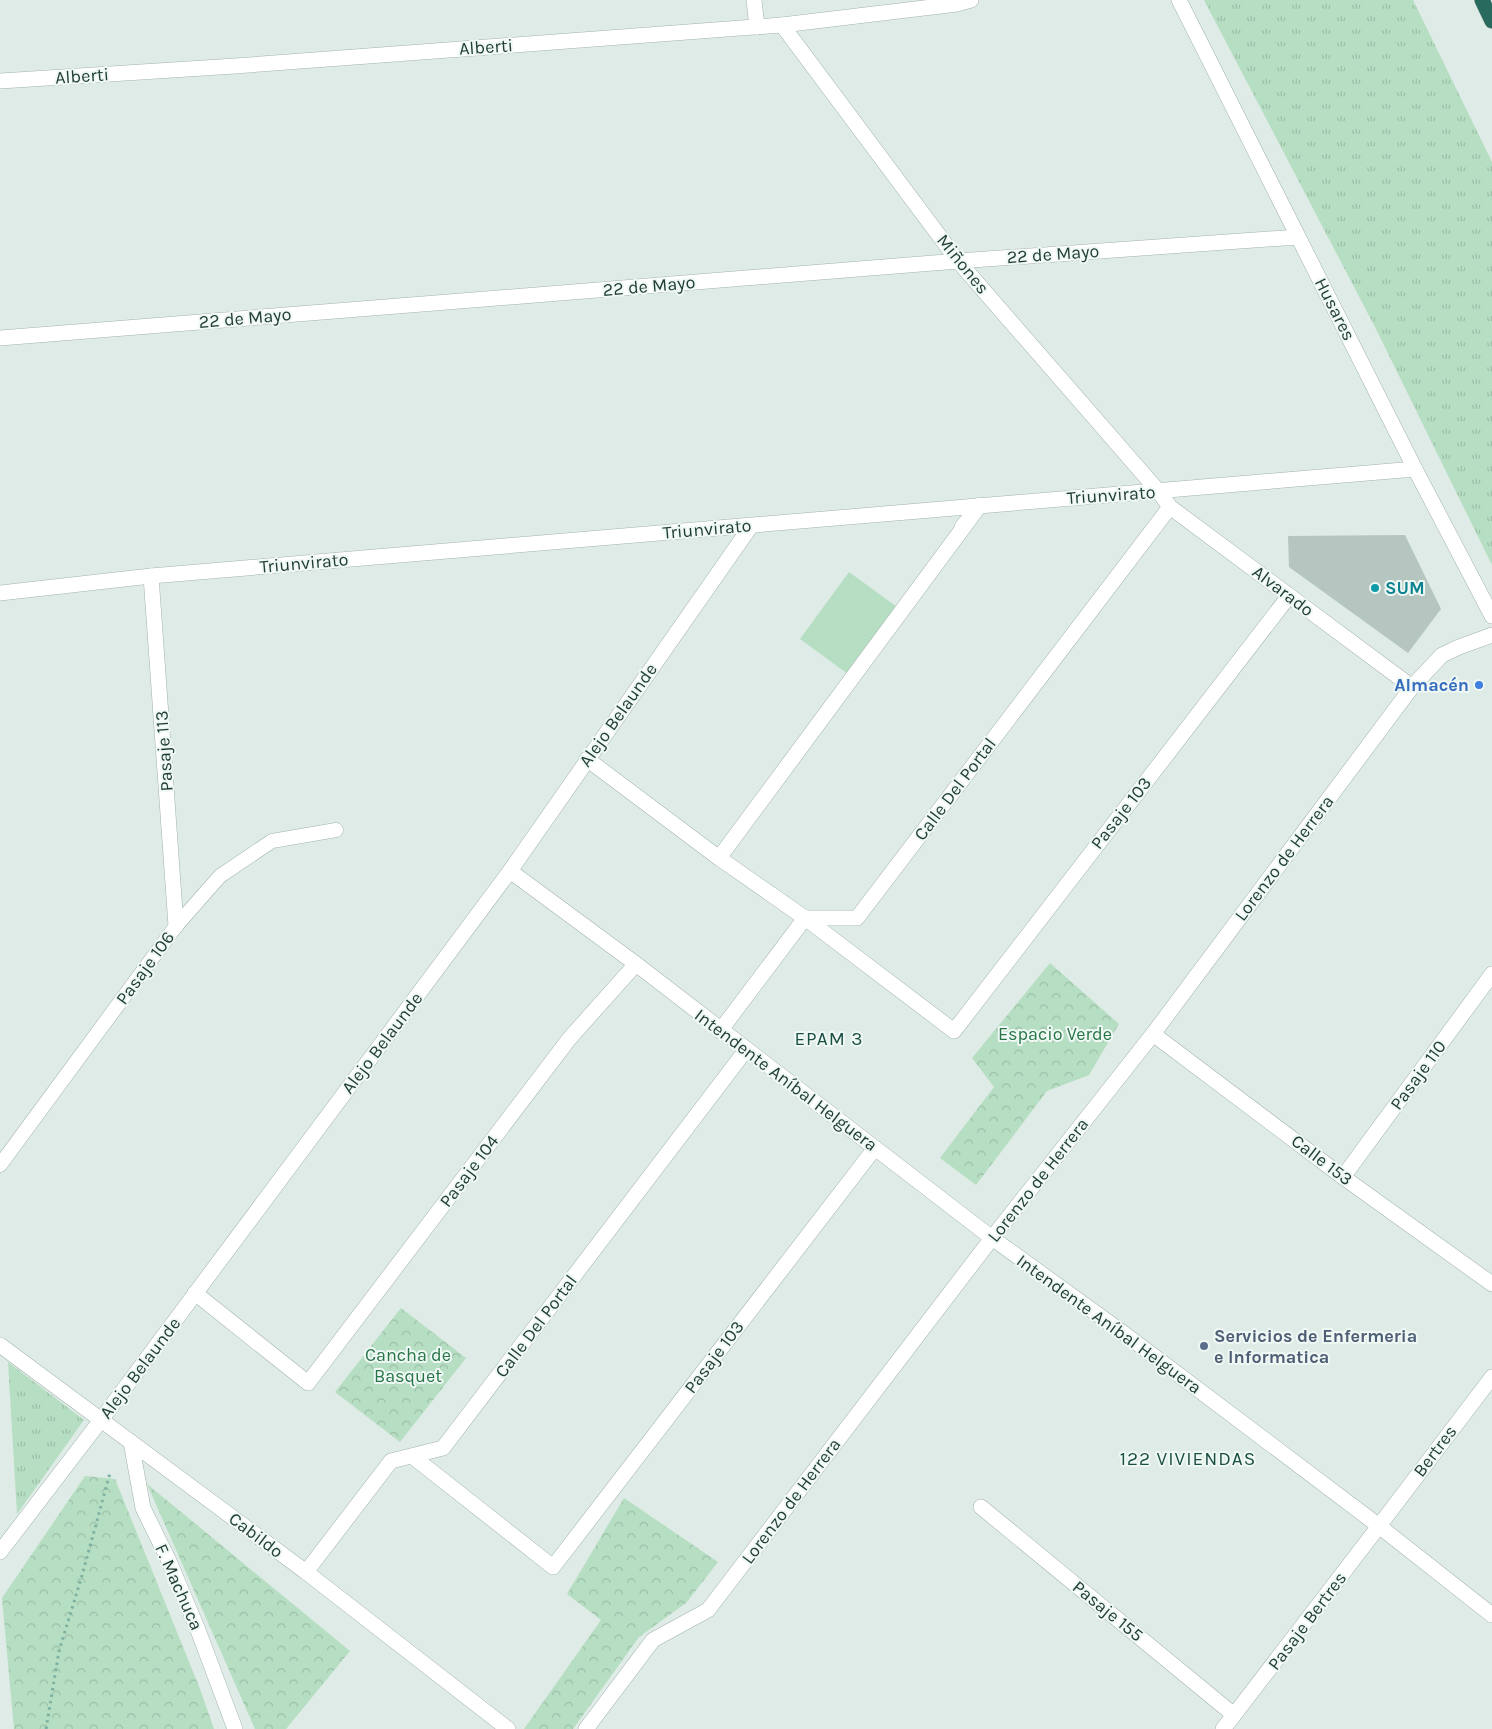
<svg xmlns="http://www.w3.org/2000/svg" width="1492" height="1729" viewBox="0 0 1492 1729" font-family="Karla,sans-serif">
	<defs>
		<pattern id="grass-tufts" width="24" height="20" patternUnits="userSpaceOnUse" patternTransform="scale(1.25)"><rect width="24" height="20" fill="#b6dec2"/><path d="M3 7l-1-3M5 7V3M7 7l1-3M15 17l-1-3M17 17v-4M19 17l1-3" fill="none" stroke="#9cbfa7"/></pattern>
		<pattern id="park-crowns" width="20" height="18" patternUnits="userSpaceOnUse" patternTransform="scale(1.25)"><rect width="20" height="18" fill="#b6dec2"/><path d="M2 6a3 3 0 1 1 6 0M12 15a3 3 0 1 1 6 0" fill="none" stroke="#9cbfa7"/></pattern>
	</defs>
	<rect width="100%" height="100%" fill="#dfebe6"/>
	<g fill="url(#grass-tufts)">
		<path d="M 1204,0 L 1413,0 L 1492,162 L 1492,565 L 1376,329 Z"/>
		<path d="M 8,1362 L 84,1420 L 17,1514 Z"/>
	</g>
	<g fill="url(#park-crowns)">
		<path d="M 1050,963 L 1119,1024 L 1089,1075 L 1047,1091 L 976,1185 L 940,1158 L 994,1087 L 972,1058 Z"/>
		<path d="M 401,1308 L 466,1358 L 400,1442 L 335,1392 Z"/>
		<path d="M 85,1476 L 115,1479 L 200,1689 L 214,1729 L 14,1729 L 2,1598 Z"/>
		<path d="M 147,1484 L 350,1651 L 286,1729 L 255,1729 Z"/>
		<path d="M 624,1498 L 718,1562 L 686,1603 L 639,1637 L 573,1729 L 524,1729 L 601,1620 L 567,1594 Z"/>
	</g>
	<path fill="#b6dec2" d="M 849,572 L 897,607 L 848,674 L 800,639 Z"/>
	<path fill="#b4c6bf" d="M 1405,535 L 1441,609 L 1408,653 L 1289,567 L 1288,536 Z"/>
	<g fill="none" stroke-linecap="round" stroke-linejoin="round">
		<defs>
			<path id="service" d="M 0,1165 L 176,926 L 220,876 L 272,841 L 336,830"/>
			<g id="pedestrian">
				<path d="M 587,759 L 719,858 L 805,918 L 954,1031 L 1289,596"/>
				<path d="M 719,858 L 980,505 L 962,527"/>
				<path d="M 1343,1177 L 1492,974"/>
				<path d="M 195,1293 L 308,1383 L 569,1039 L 636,964"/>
				<path d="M 412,1456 L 553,1567 L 875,1148"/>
				<path d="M 1234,1715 L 1379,1526"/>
			</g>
			<g id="minor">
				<path d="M 754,0 L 757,27"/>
				<path d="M 782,25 L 958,261 L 1159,492 L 1170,507 L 1412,687"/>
				<path d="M 0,81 L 235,66 L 782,25 L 957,4 L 971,0"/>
				<path d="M 0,338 L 958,261 L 1298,237"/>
				<path d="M 151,576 L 176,926"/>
				<path d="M 0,593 L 151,576 L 1415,469"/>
				<path d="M 510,871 L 636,964 L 992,1238 L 1122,1332 L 1379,1526 L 1492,1615"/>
				<path d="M 720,1031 L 805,918 L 857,918 L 1170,507"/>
				<path d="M 1153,1034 L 1343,1177 L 1492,1284"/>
				<path d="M 0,1345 L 306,1572 L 508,1729"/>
				<path d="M 131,1442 L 143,1508 L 169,1561 L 198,1630 L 235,1729"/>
				<path d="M 981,1507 L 1234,1715 L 1223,1729"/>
				<path d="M 1379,1526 L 1492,1377"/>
				<path d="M 0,1552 L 101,1420 L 510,871 L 751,526"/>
				<path d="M 306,1572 L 391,1461 L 443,1448 L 746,1050"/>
				<path d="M 586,1729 L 653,1640 L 708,1610 L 992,1238 L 1153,1034 L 1412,687 L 1442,655 L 1459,647 L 1492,635"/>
			</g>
			<path id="tertiary" d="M 1179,0 L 1415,469 L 1492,616"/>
			<path id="motorway" d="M 1482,0 L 1492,21"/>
		</defs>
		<use href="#service" stroke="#a2b3ad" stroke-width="15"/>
		<use href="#pedestrian" stroke="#a2b3ad" stroke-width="16"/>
		<use href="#minor" stroke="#a2b3ad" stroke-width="16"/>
		<use href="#tertiary" stroke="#a2b3ad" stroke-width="16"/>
		<use href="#motorway" stroke="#c0c8c6" stroke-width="16"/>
		<path stroke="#7db1a2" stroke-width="3" stroke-dasharray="2.5 4" stroke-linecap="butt" d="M 46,1729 L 59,1651 L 81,1579 L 110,1473"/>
		<use href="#service" stroke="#fff" stroke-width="14"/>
		<use href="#pedestrian" stroke="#fff" stroke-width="15"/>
		<use href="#minor" stroke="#fff" stroke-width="15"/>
		<use href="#tertiary" stroke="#fff" stroke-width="15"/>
		<use href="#motorway" stroke="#296a5e" stroke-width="15"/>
	</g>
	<circle fill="#0f9aa8" stroke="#eff8f4" stroke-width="2" cx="1375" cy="588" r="5"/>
	<circle fill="#3f7fe0" stroke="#eff8f4" stroke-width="2" cx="1479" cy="685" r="5"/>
	<circle fill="#5c6f8a" stroke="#eff8f4" stroke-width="2" cx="1204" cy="1346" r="5"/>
	<g text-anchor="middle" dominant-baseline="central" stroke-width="4" stroke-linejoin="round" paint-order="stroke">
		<g font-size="18" fill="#1f3c35" stroke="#eff8f4">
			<text transform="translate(486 47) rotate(-4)">Alberti</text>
			<text transform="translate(82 76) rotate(-4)">Alberti</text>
			<text transform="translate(1053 254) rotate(-4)">22 de Mayo</text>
			<text transform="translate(963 264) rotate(51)">Miñones</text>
			<text transform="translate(649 286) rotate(-5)">22 de Mayo</text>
			<text transform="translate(1335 309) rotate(63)">Husares</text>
			<text transform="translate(245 318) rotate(-5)">22 de Mayo</text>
			<text transform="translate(1111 495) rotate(-4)">Triunvirato</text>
			<text transform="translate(707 529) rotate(-5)">Triunvirato</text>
			<text transform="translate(304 563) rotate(-5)">Triunvirato</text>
			<text transform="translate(1283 591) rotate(37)">Alvarado</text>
			<text transform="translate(618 715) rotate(-55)">Alejo Belaunde</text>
			<text transform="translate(164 751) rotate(-94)">Pasaje 113</text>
			<text transform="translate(955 789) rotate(-53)">Calle Del Portal</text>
			<text transform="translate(1121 813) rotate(-52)">Pasaje 103</text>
			<text transform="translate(1284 858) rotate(-53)">Lorenzo de Herrera</text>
			<text transform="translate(145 968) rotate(-54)">Pasaje 106</text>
			<text transform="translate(382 1043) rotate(-53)">Alejo Belaunde</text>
			<text transform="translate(1418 1075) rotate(-54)">Pasaje 110</text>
			<text transform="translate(786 1080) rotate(37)">Intendente Aníbal Helguera</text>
			<text transform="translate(1322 1160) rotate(37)">Calle 153</text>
			<text transform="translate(469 1171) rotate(-53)">Pasaje 104</text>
			<text transform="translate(1038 1180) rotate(-52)">Lorenzo de Herrera</text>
			<text transform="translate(1109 1324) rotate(36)">Intendente Aníbal Helguera</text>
			<text transform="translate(536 1326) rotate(-53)">Calle Del Portal</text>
			<text transform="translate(714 1357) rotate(-53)">Pasaje 103</text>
			<text transform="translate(140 1368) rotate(-53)">Alejo Belaunde</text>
			<text transform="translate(1435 1451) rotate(-53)">Bertres</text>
			<text transform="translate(791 1501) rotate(-53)">Lorenzo de Herrera</text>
			<text transform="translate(256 1535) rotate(37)">Cabildo</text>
			<text transform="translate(179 1587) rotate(66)">F. Machuca</text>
			<text transform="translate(1108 1611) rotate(39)">Pasaje 155</text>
			<text transform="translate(1307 1621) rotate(-53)">Pasaje Bertres</text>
		</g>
		<g font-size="18" font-weight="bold" fill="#0d838f" stroke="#eff8f4" text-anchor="start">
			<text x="1385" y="588">SUM</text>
		</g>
		<g font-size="18" font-weight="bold" fill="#366cbe" stroke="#eff8f4" text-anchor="end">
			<text x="1469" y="685">Almacén</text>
		</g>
		<g font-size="18" fill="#277547" stroke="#eff8f4">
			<text x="1055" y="1034">Espacio Verde</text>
			<text x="408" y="1355">Cancha de<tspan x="408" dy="21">Basquet</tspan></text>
		</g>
		<g font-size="18" font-weight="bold" fill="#4e5e75" stroke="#eff8f4" text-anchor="start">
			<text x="1214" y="1336">Servicios de Enfermeria<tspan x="1214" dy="21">e Informatica</tspan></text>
		</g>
		<g font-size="19" letter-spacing="1" fill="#1a4f43" stroke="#eff8f4">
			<text x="829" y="1039">EPAM 3</text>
			<text x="1188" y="1459">122 VIVIENDAS</text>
		</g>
	</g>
</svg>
